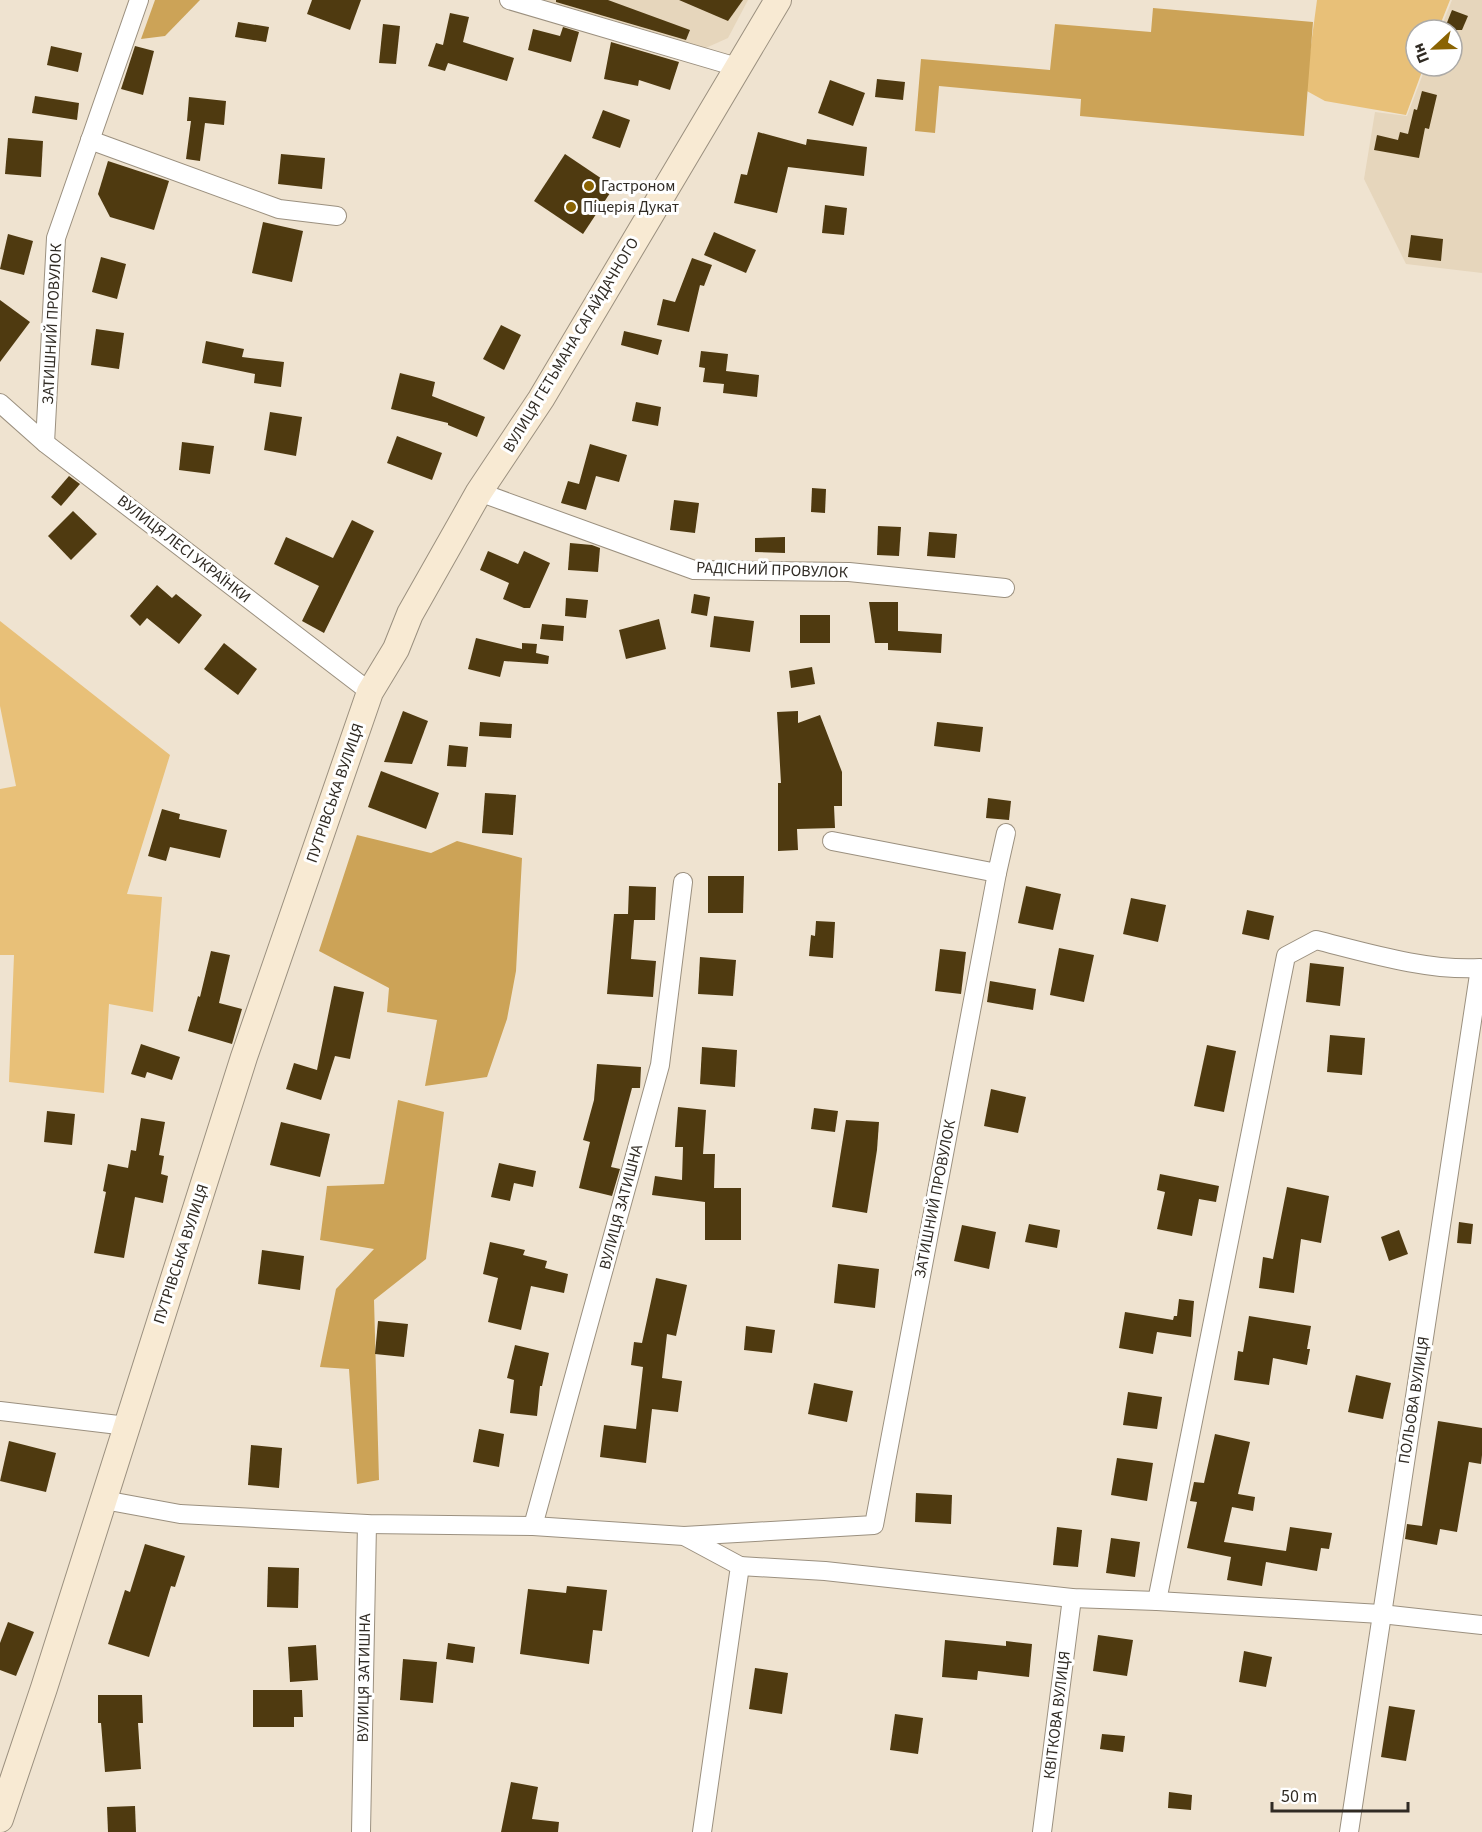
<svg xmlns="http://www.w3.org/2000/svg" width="1482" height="1832" viewBox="0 0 1482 1832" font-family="'Source Sans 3',sans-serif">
	<rect width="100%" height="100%" fill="#efe3d0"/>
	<g fill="#e6d6bc">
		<path d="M 516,0 L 748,0 L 728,38 L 699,51 Z"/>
		<path d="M 1452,0 L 1482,0 L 1482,273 L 1406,264 L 1364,179 L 1375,112 L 1407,116 L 1426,66 L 1452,66 L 1452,30 L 1440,30 Z"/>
	</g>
	<g fill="#e8c078">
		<path d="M 1317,0 L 1450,0 L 1438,30 L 1416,30 L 1416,66 L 1424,66 L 1406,115 L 1325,101 L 1305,90 Z"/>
		<path d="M 0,621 L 170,755 L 127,894 L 162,897 L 153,1012 L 109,1004 L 104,1093 L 9,1082 L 14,955 L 0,955 L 0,789 L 16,786 L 0,706 Z"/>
	</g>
	<g fill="#cca357">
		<path d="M 155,0 L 200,0 L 165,36 L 141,39 Z"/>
		<path d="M 1153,8 L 1313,22 L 1304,136 L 1080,116 L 1081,99 L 939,86 L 935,133 L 915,131 L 921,59 L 1050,70 L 1055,24 L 1151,32 Z"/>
		<path d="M 357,835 L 431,853 L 457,841 L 522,858 L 516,971 L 507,1019 L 487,1077 L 425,1086 L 437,1020 L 387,1012 L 389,988 L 319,951 Z"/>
		<path d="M 398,1100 L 444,1112 L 426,1259 L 374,1300 L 379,1480 L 357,1484 L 349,1369 L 320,1367 L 336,1289 L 374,1249 L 320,1240 L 327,1186 L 384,1184 Z"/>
	</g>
	<g fill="#4f3a10">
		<path d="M 312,0 L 361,0 L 350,30 L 307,14 Z"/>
		<path d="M 556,0 L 608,0 L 690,30 L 686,40 L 556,2 Z"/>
		<path d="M 679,0 L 743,0 L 728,21 Z"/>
		<path d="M 1452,10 L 1468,16 L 1462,30 L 1444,30 Z"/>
		<path d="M 450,13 L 469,17 L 463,42 L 514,58 L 507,81 L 448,63 L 445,71 L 428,66 L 436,43 L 443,45 Z"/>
		<path d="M 238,22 L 269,27 L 266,42 L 235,37 Z"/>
		<path d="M 383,24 L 400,26 L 396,64 L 379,63 Z"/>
		<path d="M 563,27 L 579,32 L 571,62 L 528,50 L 533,29 L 560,36 Z"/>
		<path d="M 611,42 L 679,62 L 670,90 L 639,80 L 638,86 L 604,79 Z"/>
		<path d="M 51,46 L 82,53 L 78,72 L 47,65 Z"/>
		<path d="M 135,46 L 154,51 L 143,95 L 121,89 Z"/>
		<path d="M 877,79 L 905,82 L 903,100 L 875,97 Z"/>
		<path d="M 830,80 L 865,93 L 853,126 L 818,113 Z"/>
		<path d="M 1422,91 L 1437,95 L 1429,129 L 1425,128 L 1419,158 L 1374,150 L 1377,135 L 1398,140 L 1400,132 L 1408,134 L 1414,109 L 1417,110 Z"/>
		<path d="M 35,96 L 79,103 L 77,120 L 32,113 Z"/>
		<path d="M 189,97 L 226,101 L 224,125 L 205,123 L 200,161 L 186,159 L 191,121 L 187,121 Z"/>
		<path d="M 603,110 L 630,120 L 620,148 L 592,138 Z"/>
		<path d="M 758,132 L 806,145 L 807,139 L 867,147 L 864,176 L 788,167 L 777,213 L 734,203 L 741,174 L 747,175 Z"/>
		<path d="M 8,138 L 43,141 L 41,177 L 5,174 Z"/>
		<path d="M 281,154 L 325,158 L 322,189 L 278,184 Z"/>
		<path d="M 565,154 L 614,187 L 583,234 L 534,201 Z"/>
		<path d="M 108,161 L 169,181 L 154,230 L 110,217 L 98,194 Z"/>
		<path d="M 825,205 L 847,208 L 844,235 L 822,233 Z"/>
		<path d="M 263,222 L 303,231 L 292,282 L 252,273 Z"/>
		<path d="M 714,232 L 756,250 L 746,273 L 704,255 Z"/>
		<path d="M 8,234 L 33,241 L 24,275 L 0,269 Z"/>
		<path d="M 1411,235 L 1443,239 L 1441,261 L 1408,257 Z"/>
		<path d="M 101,257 L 126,264 L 117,299 L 92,292 Z"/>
		<path d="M 692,258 L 712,265 L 704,286 L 700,285 L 689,332 L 657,325 L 663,299 L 675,302 Z"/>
		<path d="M 0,300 L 30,322 L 0,362 Z"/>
		<path d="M 501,325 L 521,335 L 504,370 L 483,359 Z"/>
		<path d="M 96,329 L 124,333 L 119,369 L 91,365 Z"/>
		<path d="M 624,331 L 662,340 L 658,355 L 621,345 Z"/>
		<path d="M 206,341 L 244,349 L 242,357 L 284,362 L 281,387 L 254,383 L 255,374 L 202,363 Z"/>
		<path d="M 701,351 L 728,354 L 726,371 L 759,375 L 757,397 L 723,393 L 724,384 L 703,382 L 705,368 L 699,367 Z"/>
		<path d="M 400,373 L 435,382 L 432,396 L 485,417 L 477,437 L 448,425 L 448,423 L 391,409 Z"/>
		<path d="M 636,402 L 661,407 L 658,426 L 632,421 Z"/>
		<path d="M 270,412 L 302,417 L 296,456 L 264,450 Z"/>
		<path d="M 397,436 L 442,453 L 432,480 L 387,463 Z"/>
		<path d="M 182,442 L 214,446 L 210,474 L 179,470 Z"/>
		<path d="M 590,444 L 627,455 L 619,482 L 596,476 L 586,510 L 561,503 L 568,481 L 579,484 Z"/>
		<path d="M 69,476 L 80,484 L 61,506 L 51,497 Z"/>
		<path d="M 812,488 L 826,489 L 825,513 L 811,512 Z"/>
		<path d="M 674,500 L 699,503 L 695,533 L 670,530 Z"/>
		<path d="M 73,511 L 97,534 L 71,560 L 48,536 Z"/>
		<path d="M 352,520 L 374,531 L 324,633 L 302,621 L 319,586 L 274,564 L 286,537 L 333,558 Z"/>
		<path d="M 878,526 L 901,527 L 899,556 L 877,555 Z"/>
		<path d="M 929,532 L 957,534 L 955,558 L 927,556 Z"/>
		<path d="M 785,537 L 785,553 L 755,552 L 755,538 Z"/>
		<path d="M 570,543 L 592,545 L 600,548 L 598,572 L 568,570 Z"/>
		<path d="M 488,551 L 518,564 L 524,551 L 550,563 L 530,608 L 524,608 L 503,599 L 509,583 L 480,570 Z"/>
		<path d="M 157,585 L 172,598 L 176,594 L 202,615 L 179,644 L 147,618 L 140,626 L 130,616 Z"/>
		<path d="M 694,594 L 710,597 L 707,616 L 691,613 Z"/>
		<path d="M 566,598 L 588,600 L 586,618 L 565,616 Z"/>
		<path d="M 869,602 L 898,602 L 898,631 L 942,634 L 941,653 L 888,650 L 888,643 L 875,643 Z"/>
		<rect x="800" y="615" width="30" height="28"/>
		<path d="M 714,616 L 754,621 L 750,652 L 710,647 Z"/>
		<path d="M 659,619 L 666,649 L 626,659 L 619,630 Z"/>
		<path d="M 542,624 L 564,626 L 563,641 L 540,639 Z"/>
		<path d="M 476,638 L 522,649 L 522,643 L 537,644 L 536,653 L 549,656 L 548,664 L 504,661 L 500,677 L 468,669 Z"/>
		<path d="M 224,643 L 257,669 L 238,695 L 204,669 Z"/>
		<path d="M 812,667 L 815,684 L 791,688 L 789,671 Z"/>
		<path d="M 403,711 L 428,721 L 412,764 L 384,762 Z"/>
		<path d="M 798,711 L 798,723 L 820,715 L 842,772 L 842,806 L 834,806 L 835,828 L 797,829 L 798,850 L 778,851 L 778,783 L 781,783 L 777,712 Z"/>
		<path d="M 480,722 L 512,724 L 511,738 L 479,736 Z"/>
		<path d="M 937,722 L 983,727 L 980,752 L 934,746 Z"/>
		<path d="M 449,745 L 468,747 L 466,767 L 447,766 Z"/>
		<path d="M 381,771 L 439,793 L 426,829 L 368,807 Z"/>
		<path d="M 485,793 L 516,795 L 513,835 L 482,833 Z"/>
		<path d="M 988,798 L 1011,801 L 1009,820 L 986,818 Z"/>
		<path d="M 162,809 L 180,814 L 179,819 L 227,830 L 220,858 L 170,847 L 166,861 L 148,856 Z"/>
		<path d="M 708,876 L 744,876 L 743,913 L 708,913 Z"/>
		<path d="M 629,886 L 656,887 L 655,920 L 634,920 L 631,959 L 656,961 L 653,997 L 607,994 L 614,914 L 628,914 Z"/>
		<path d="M 1026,886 L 1061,894 L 1053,930 L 1018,923 Z"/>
		<path d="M 1131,898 L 1166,905 L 1158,942 L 1123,934 Z"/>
		<path d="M 1247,910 L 1274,916 L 1269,940 L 1242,934 Z"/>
		<path d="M 816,921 L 835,922 L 833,958 L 809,956 L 811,935 L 815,936 Z"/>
		<path d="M 1059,948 L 1094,955 L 1084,1002 L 1050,995 Z"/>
		<path d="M 940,949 L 966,952 L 961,994 L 935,991 Z"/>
		<path d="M 211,951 L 230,955 L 219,1003 L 242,1009 L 232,1044 L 188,1031 L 198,996 L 200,997 Z"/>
		<path d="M 700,957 L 736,960 L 733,996 L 698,994 Z"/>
		<path d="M 1310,963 L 1344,967 L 1340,1006 L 1306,1002 Z"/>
		<path d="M 990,981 L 1036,989 L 1033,1010 L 987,1002 Z"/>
		<path d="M 334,986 L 364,992 L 350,1059 L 335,1056 L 321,1100 L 286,1089 L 294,1063 L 317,1070 Z"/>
		<path d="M 1330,1035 L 1365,1038 L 1362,1075 L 1327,1072 Z"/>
		<path d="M 141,1044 L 180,1057 L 172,1080 L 147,1072 L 145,1078 L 131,1074 Z"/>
		<path d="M 1207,1045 L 1236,1051 L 1224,1112 L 1194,1106 Z"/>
		<path d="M 702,1047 L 737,1050 L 735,1087 L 700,1084 Z"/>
		<path d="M 597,1064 L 641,1067 L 640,1088 L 632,1088 L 611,1167 L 620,1169 L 612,1196 L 579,1188 L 590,1142 L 583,1140 L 594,1100 Z"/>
		<path d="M 991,1089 L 1026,1097 L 1018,1133 L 984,1126 Z"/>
		<path d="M 678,1107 L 706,1110 L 703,1154 L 715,1154 L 714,1188 L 741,1188 L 741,1240 L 705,1240 L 705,1202 L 652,1195 L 655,1176 L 682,1180 L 683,1147 L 675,1147 Z"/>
		<path d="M 814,1108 L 838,1111 L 835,1132 L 811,1129 Z"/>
		<path d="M 47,1111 L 75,1114 L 72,1145 L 44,1142 Z"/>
		<path d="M 141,1118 L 165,1122 L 159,1155 L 164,1156 L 161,1174 L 168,1176 L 163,1203 L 135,1197 L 124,1258 L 94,1253 L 106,1192 L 103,1191 L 108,1164 L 128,1168 L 131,1150 L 136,1151 Z"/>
		<path d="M 846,1120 L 879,1122 L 877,1150 L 867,1213 L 832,1207 Z"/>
		<path d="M 281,1122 L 330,1134 L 320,1177 L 270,1165 Z"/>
		<path d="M 499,1163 L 536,1171 L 533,1187 L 514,1183 L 510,1201 L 491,1197 Z"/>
		<path d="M 1160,1174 L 1219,1186 L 1216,1202 L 1199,1199 L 1192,1236 L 1157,1229 L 1165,1192 L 1157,1190 Z"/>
		<path d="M 1287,1187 L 1329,1196 L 1321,1243 L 1301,1239 L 1294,1293 L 1259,1288 L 1263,1257 L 1273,1259 Z"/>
		<path d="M 1459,1222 L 1473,1224 L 1471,1244 L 1457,1243 Z"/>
		<path d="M 1029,1224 L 1060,1230 L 1057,1248 L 1025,1242 Z"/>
		<path d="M 962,1225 L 996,1232 L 989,1269 L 954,1261 Z"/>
		<path d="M 1399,1230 L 1408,1254 L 1389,1261 L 1381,1237 Z"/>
		<path d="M 490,1242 L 525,1250 L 523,1255 L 547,1261 L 545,1268 L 568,1274 L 564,1293 L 531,1286 L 521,1330 L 488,1322 L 498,1278 L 483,1274 Z"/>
		<path d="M 262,1250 L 304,1256 L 300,1290 L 258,1284 Z"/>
		<path d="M 838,1264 L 879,1269 L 875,1308 L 834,1303 Z"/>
		<path d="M 656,1278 L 687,1285 L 676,1336 L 667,1334 L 662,1378 L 682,1381 L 678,1412 L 652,1409 L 646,1463 L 600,1457 L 604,1425 L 636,1429 L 643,1367 L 631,1365 L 634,1342 L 642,1343 Z"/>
		<path d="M 1179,1299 L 1194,1301 L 1191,1337 L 1157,1332 L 1153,1354 L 1119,1348 L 1125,1312 L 1173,1320 L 1174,1316 L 1177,1316 Z"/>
		<path d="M 1249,1316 L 1311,1326 L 1307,1349 L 1310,1349 L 1307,1365 L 1273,1358 L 1269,1385 L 1234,1380 L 1238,1351 L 1243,1352 Z"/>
		<path d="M 378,1321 L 408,1324 L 404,1357 L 375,1354 Z"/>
		<path d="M 746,1326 L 775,1330 L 772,1353 L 744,1350 Z"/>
		<path d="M 515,1345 L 549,1353 L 542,1386 L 540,1386 L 537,1416 L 510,1413 L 514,1380 L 507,1378 Z"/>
		<path d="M 1356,1375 L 1391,1383 L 1383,1419 L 1348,1412 Z"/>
		<path d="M 814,1383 L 853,1391 L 847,1422 L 808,1414 Z"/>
		<path d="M 1128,1392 L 1162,1397 L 1157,1429 L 1123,1425 Z"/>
		<path d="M 1438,1421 L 1482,1428 L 1482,1455 L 1481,1464 L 1469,1462 L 1457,1532 L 1440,1529 L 1437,1545 L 1405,1539 L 1407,1524 L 1422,1526 Z"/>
		<path d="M 479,1429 L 504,1434 L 499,1467 L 473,1462 Z"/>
		<path d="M 1215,1434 L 1250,1442 L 1238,1494 L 1255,1497 L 1253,1511 L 1232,1507 L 1224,1542 L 1286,1551 L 1290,1527 L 1332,1533 L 1329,1549 L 1321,1548 L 1317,1571 L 1266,1562 L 1262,1586 L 1227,1580 L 1231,1557 L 1187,1548 L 1197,1502 L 1190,1501 L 1194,1482 L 1204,1483 Z"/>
		<path d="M 9,1441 L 56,1453 L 46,1492 L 0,1481 Z"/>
		<path d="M 251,1445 L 282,1448 L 279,1488 L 248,1485 Z"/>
		<path d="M 1117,1458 L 1153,1463 L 1147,1501 L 1111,1495 Z"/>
		<path d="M 916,1493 L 952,1495 L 951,1524 L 915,1522 Z"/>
		<path d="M 1057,1527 L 1082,1530 L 1078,1567 L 1053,1565 Z"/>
		<path d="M 1111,1538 L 1140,1542 L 1135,1577 L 1106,1573 Z"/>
		<path d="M 145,1544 L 185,1556 L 175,1587 L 171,1586 L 149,1657 L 108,1644 L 125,1590 L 130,1592 Z"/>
		<path d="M 268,1567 L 299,1568 L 298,1608 L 267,1607 Z"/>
		<path d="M 567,1586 L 607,1590 L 602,1631 L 593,1630 L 589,1664 L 520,1654 L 528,1589 L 566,1593 Z"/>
		<path d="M 8,1622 L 34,1632 L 16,1676 L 0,1670 L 0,1643 Z"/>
		<path d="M 1098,1635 L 1133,1640 L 1127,1676 L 1093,1671 Z"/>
		<path d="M 945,1640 L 1006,1646 L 1006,1641 L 1032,1644 L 1029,1677 L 978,1671 L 977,1680 L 942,1677 Z"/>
		<path d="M 448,1643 L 475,1647 L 473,1663 L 446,1659 Z"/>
		<path d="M 316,1645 L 318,1680 L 290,1682 L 288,1647 Z"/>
		<path d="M 1244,1651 L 1272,1657 L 1266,1687 L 1239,1682 Z"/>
		<path d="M 403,1659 L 437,1662 L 433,1703 L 400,1700 Z"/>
		<path d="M 755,1668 L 788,1673 L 782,1714 L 749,1709 Z"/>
		<path d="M 253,1690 L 302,1690 L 303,1717 L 294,1717 L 294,1727 L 253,1727 Z"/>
		<path d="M 98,1695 L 142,1695 L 143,1723 L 138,1723 L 141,1769 L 105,1772 L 101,1723 L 98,1723 Z"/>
		<path d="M 1389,1706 L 1415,1710 L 1406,1761 L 1381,1757 Z"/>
		<path d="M 895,1714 L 923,1718 L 918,1754 L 890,1750 Z"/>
		<path d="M 1102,1734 L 1125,1736 L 1123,1752 L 1100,1749 Z"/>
		<path d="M 511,1782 L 538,1787 L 532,1819 L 559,1822 L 558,1832 L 501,1832 Z"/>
		<path d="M 1169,1792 L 1192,1795 L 1191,1810 L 1168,1808 Z"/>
		<path d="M 135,1806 L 136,1832 L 108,1832 L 107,1807 Z"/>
	</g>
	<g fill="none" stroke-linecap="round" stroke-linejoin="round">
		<defs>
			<g id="minor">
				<path d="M 509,0 L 737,67"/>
				<path d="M 90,140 L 279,209 L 337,216"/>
				<path d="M 0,403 L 45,443 L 370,692"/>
				<path d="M 45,443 L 56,238 L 139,0"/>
				<path d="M 479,492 L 694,570 L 849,572 L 1005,588"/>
				<path d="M 832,841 L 997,873 L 1006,833"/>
				<path d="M 0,1411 L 127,1426"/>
				<path d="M 104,1500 L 180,1514 L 367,1524 L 533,1526 L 684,1536 L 874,1525 L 997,873"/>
				<path d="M 533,1526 L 660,1065 L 683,882"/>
				<path d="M 686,1537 L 740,1566 L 702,1832"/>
				<path d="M 740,1566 L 825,1571 L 1072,1598 L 1157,1601 L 1381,1614 L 1482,1625"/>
				<path d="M 1157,1601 L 1286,956 L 1316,940 C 1368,953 1427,971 1480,968 L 1349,1832"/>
				<path d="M 361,1832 L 367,1524"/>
				<path d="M 1042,1832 L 1072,1598"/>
			</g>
			<path id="secondary" d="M 0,1819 L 44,1688 L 244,1057 L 370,692 L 396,649 L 410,614 L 479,492 L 541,399 L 778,0"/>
		</defs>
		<use href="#minor" stroke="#9b907f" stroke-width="20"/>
		<use href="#secondary" stroke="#9b907f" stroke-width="28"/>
		<use href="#minor" stroke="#fff" stroke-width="18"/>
		<use href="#secondary" stroke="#f8ead3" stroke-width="26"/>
	</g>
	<g fill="#8a6302" stroke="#fff" stroke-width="2">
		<circle cx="589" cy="186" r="6"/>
		<circle cx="571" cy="207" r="6"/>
	</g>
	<g text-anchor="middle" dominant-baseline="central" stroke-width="6" stroke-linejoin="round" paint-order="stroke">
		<g font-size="16" fill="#302b24" stroke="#fff" text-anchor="start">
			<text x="601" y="186">Гастроном</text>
			<text x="583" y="207">Піцерія Дукат</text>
		</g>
		<g font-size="16" fill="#302b24" stroke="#fff">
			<text transform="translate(52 324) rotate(-87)">ЗАТИШНИЙ ПРОВУЛОК</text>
			<text transform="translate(571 345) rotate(-59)">ВУЛИЦЯ ГЕТЬМАНА САГАЙДАЧНОГО</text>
			<text transform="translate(184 549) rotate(38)">ВУЛИЦЯ ЛЕСІ УКРАЇНКИ</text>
			<text transform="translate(772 570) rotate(2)">РАДІСНИЙ ПРОВУЛОК</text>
			<text transform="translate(335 793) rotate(-71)">ПУТРІВСЬКА ВУЛИЦЯ</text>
			<text transform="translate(935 1199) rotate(-79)">ЗАТИШНИЙ ПРОВУЛОК</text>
			<text transform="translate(621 1207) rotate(-75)">ВУЛИЦЯ ЗАТИШНА</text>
			<text transform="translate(181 1254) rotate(-72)">ПУТРІВСЬКА ВУЛИЦЯ</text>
			<text transform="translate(1414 1400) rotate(-81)">ПОЛЬОВА ВУЛИЦЯ</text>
			<text transform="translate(364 1678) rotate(-89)">ВУЛИЦЯ ЗАТИШНА</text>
			<text transform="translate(1057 1715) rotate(-83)">КВІТКОВА ВУЛИЦЯ</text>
		</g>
	</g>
	<g transform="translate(1434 48) rotate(248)"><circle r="28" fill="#ffffff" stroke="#acaaa7" stroke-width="1.5"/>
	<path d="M0-4.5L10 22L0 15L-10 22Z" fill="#8a6302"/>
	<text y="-9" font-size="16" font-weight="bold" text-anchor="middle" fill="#302b24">Пн</text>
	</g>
	<path d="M1272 1802v9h136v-9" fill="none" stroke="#302b24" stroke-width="3"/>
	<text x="1281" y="1802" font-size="18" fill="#302b24" stroke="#ffffff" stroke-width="4.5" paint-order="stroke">50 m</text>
</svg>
